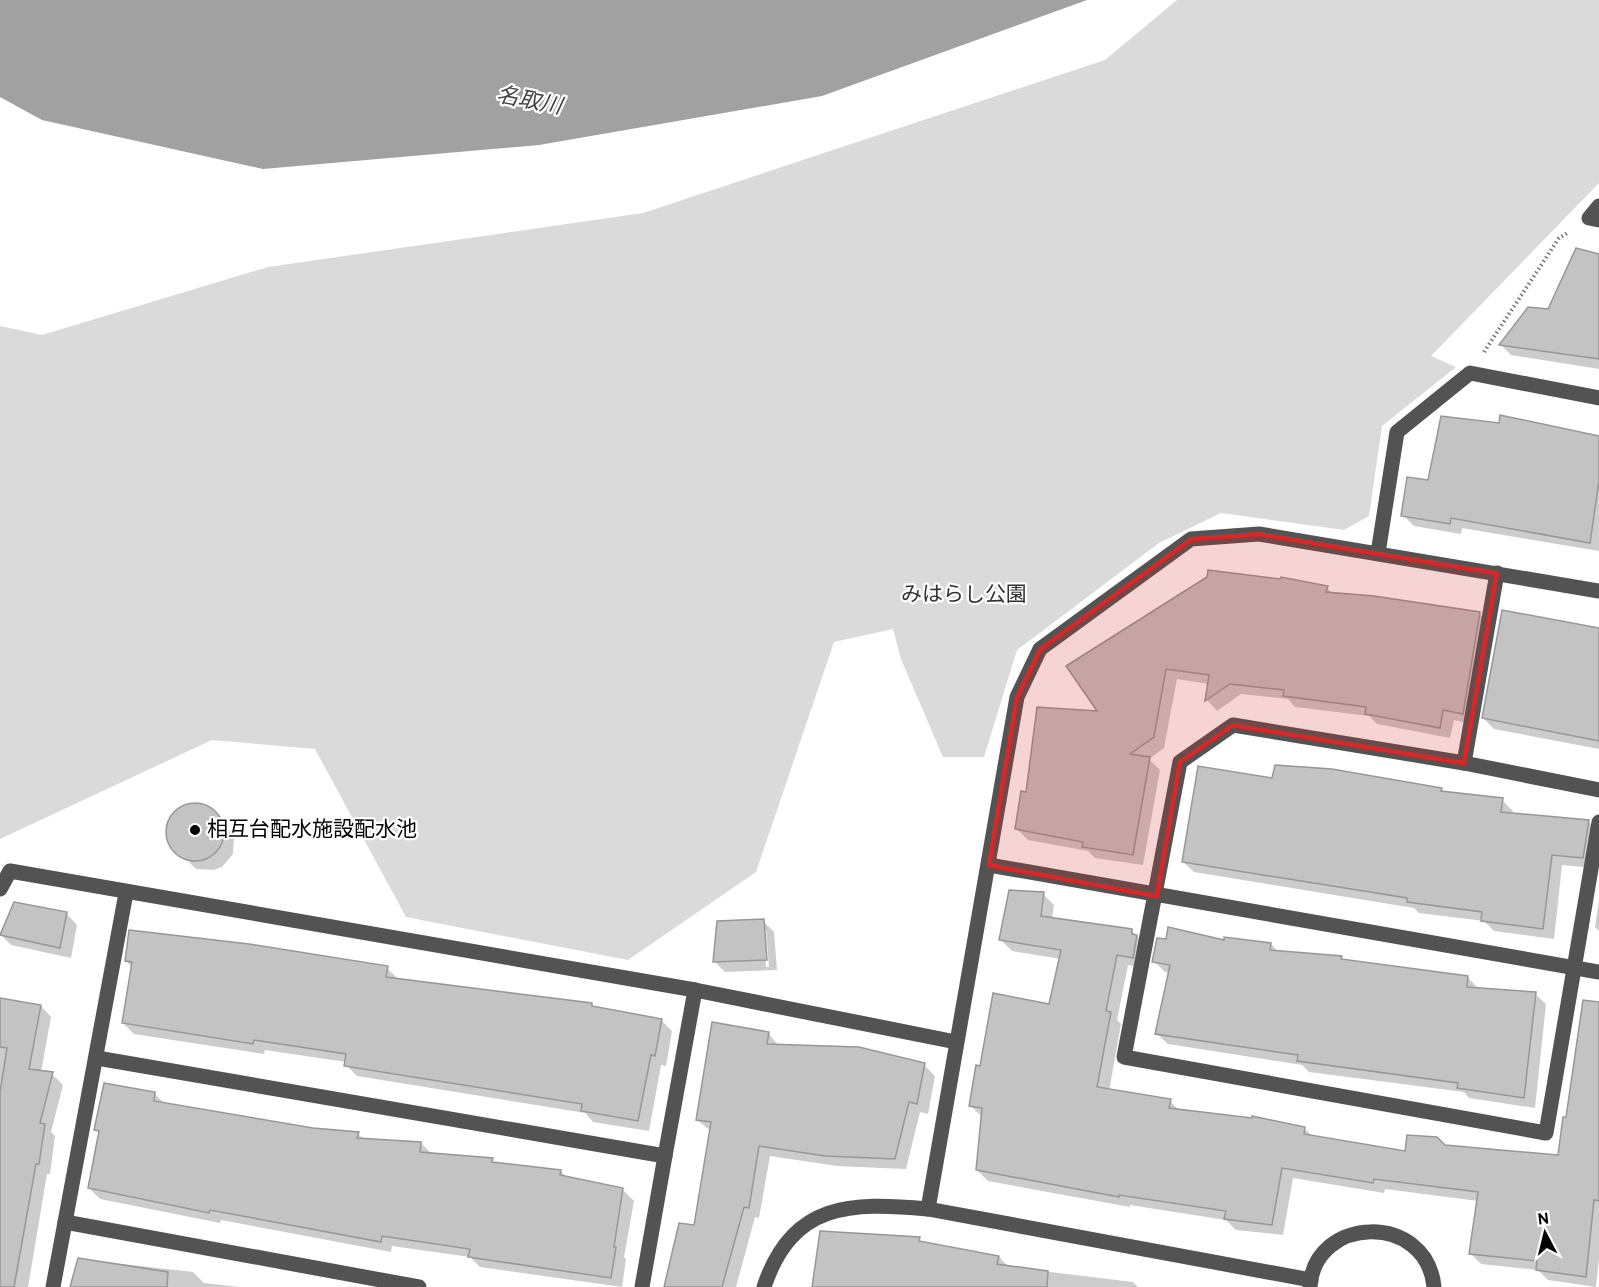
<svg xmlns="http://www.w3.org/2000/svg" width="1599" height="1287" viewBox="0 0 1599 1287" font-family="Overpass,'Noto Sans JP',sans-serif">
	<rect width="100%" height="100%" fill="#fff"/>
	<path fill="#dadada" d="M 1177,0 L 1599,0 L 1599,183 L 1431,356 L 1456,367 L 1382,426 L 1369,516 L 1344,530 L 1221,513 L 1159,543 L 1017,650 L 984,757 L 943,757 L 901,659 L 893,629 L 834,642 L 756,872 L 628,960 L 406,917 L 315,749 L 212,740 L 0,839 L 0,326 L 42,335 L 268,267 L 643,213 L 1105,60 Z"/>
	<path fill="#a1a1a1" d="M 0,0 L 1087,0 L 822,96 L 539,145 L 263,169 L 42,120 L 0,97 Z"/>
	<g fill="#0003" fill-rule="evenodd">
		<path d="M 1599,255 L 1599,369 L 1511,355 L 1501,345 L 1549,310 Z"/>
		<path d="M 1599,437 L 1599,551 L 1462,528 L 1461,534 L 1414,526 L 1403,515 L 1429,482 Z"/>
		<path d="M 1327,588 L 1333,594 L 1480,614 L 1491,625 L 1473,724 L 1454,720 L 1450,738 L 1377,724 L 1369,716 L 1295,707 L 1288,699 L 1241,694 L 1217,711 L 1207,700 L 1209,684 L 1177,679 L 1164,748 L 1149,759 L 1160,770 L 1143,865 L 1095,858 L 1088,851 L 1028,840 L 1017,829 L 1028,793 L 1100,713 L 1069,667 Z"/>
		<path d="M 1599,628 L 1599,749 L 1494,729 L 1483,718 Z"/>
		<path d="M 1273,780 L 1441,789 L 1445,793 L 1502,800 L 1513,811 L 1512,814 L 1589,822 L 1599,832 L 1594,868 L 1562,865 L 1554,939 L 1494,931 L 1484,921 L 1419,913 L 1414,908 L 1194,872 L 1183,862 Z"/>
		<path d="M 195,804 L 212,810 L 234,837 L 233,854 L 222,867 L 213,870 L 196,869 L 172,845 L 169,837 L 171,818 L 177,811 Z"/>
		<path d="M 1043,894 L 1054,905 L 1052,919 L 1132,931 L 1143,942 L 1143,968 L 1128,965 L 1117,1020 L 1121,1024 L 1109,1091 L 1170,1101 L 1180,1111 L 1304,1128 L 1314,1138 L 1406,1153 L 1445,1147 L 1559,1156 L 1584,1046 L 1590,1001 L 1599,1002 L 1599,1258 L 1596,1287 L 1548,1280 L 1538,1270 L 1481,1264 L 1471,1254 L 1478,1201 L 1385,1189 L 1384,1193 L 1293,1178 L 1283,1235 L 1236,1230 L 1226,1220 L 1130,1205 L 1130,1207 L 988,1181 L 977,1170 L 981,1116 L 970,1105 L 981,1067 L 1050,1006 L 1061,959 L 1012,951 L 1001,940 Z"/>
		<path d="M 1599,900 L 1599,931 L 1595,927 Z"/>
		<path d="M 67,914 L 77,925 L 71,958 L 11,945 L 1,935 Z"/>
		<path d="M 763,921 L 774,932 L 777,970 L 725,972 L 714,961 ZM 763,930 L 766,930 L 769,967 L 766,967 Z"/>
		<path d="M 1225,941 L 1271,944 L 1279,953 L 1341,958 L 1345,961 L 1468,978 L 1479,989 L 1535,994 L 1546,1004 L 1535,1108 L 1469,1098 L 1464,1092 L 1309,1072 L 1302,1065 L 1168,1044 L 1157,1034 L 1170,973 L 1165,972 L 1154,961 Z"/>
		<path d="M 126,961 L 387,968 L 398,979 L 592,1005 L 595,1008 L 661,1020 L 672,1031 L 666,1066 L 661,1065 L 649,1131 L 593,1122 L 585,1113 L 357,1076 L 346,1065 L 346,1062 L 265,1050 L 264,1054 L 134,1034 L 123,1023 L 132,967 Z"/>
		<path d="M 0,999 L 41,1006 L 51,1017 L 41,1072 L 52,1074 L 63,1085 L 51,1132 L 55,1136 L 50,1174 L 47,1174 L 28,1287 L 0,1287 Z"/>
		<path d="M 768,1033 L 779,1046 L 924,1065 L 935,1076 L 928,1114 L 920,1112 L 906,1169 L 837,1166 L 770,1156 L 759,1218 L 755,1217 L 736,1287 L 665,1287 L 696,1227 L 711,1131 L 697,1120 Z"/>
		<path d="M 154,1093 L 166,1105 L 312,1129 L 358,1134 L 364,1139 L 421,1143 L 432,1154 L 492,1160 L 496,1164 L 561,1171 L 567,1178 L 623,1190 L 634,1201 L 624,1257 L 626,1259 L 622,1287 L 480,1267 L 470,1257 L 392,1246 L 391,1252 L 221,1220 L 220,1223 L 100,1199 L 89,1188 L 100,1133 L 96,1130 Z"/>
		<path d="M 919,1239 L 924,1244 L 999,1257 L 1009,1267 L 1133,1282 L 1138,1287 L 813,1287 Z"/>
		<path d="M 79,1259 L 193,1272 L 204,1283 L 239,1287 L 72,1287 Z"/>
	</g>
	<g fill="#c3c3c3" stroke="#979797" stroke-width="1.5">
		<path d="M 1576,248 L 1599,254 L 1599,359 L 1499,345 L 1528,307 L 1548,309 Z"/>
		<path d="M 1500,415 L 1599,436 L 1599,481 L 1590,543 L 1451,518 L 1450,524 L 1401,516 L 1407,477 L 1428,480 L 1441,416 L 1499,423 Z"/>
		<path d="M 1208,570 L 1280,579 L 1281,577 L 1328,586 L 1326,592 L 1374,596 L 1480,612 L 1463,714 L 1443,710 L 1440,728 L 1365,714 L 1366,707 L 1283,696 L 1284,690 L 1230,684 L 1205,701 L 1209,675 L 1166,669 L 1154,737 L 1130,754 L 1150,757 L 1133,855 L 1082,847 L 1083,842 L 1015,829 L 1021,791 L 1026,792 L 1037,707 L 1097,711 L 1066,666 L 1207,577 Z"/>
		<path d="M 1502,610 L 1599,628 L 1599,741 L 1482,718 Z"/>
		<path d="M 1275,765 L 1332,769 L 1442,788 L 1441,791 L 1503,798 L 1501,812 L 1589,820 L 1583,858 L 1552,855 L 1543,929 L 1481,921 L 1482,912 L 1407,902 L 1407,898 L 1182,862 L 1198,766 L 1272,778 Z"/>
		<circle cx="195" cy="832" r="29"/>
		<path d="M 1009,890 L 1044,892 L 1041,916 L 1132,929 L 1132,934 L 1137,935 L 1133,958 L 1117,955 L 1106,1011 L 1111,1012 L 1097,1087 L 1171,1099 L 1169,1108 L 1252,1118 L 1252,1116 L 1305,1127 L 1304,1134 L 1405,1151 L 1407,1135 L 1437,1137 L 1445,1145 L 1558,1155 L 1563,1117 L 1566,1117 L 1583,1000 L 1599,1002 L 1599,1201 L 1594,1200 L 1586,1277 L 1536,1270 L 1537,1261 L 1469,1254 L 1478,1192 L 1374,1179 L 1373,1183 L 1282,1168 L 1272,1225 L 1224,1219 L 1226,1211 L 1119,1195 L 1119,1197 L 976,1170 L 982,1108 L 969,1106 L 976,1065 L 980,1066 L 993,993 L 1049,1004 L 1061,950 L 999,940 Z"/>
		<path d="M 14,902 L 67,912 L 60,948 L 0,935 Z"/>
		<path d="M 764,919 L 767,960 L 713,962 L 717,921 Z"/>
		<path d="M 1168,927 L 1224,940 L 1224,937 L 1271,943 L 1270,950 L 1342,956 L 1341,959 L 1468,976 L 1467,987 L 1536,992 L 1524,1098 L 1457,1088 L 1458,1083 L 1297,1061 L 1298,1055 L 1155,1034 L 1170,965 L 1152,962 L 1157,938 L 1166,939 Z"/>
		<path d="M 129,930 L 249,944 L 388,966 L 386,977 L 592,1003 L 592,1006 L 662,1019 L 655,1056 L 651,1055 L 638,1121 L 581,1111 L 582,1104 L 344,1066 L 346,1054 L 254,1040 L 253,1044 L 122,1023 L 132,962 L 125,961 Z"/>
		<path d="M 0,998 L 41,1005 L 29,1069 L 53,1072 L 40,1123 L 45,1124 L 39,1164 L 36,1164 L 14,1287 L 0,1287 L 0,1093 L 7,1048 L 0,1047 Z"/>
		<path d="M 712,1022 L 769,1032 L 767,1044 L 859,1047 L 925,1063 L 917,1104 L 909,1102 L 895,1159 L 825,1156 L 759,1146 L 749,1208 L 744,1207 L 722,1287 L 664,1287 L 679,1223 L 694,1225 L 711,1122 L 696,1120 Z"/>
		<path d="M 104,1083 L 155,1092 L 154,1101 L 313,1128 L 359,1132 L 357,1138 L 421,1142 L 420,1152 L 493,1158 L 492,1162 L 561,1170 L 560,1175 L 623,1188 L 614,1247 L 616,1247 L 611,1278 L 468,1257 L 470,1249 L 382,1236 L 381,1242 L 210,1210 L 209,1213 L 88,1188 L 99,1131 L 94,1130 Z"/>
		<path d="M 820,1231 L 920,1237 L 919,1241 L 999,1256 L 997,1264 L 1048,1271 L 1047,1287 L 812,1287 Z"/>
		<path d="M 78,1258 L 168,1272 L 167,1287 L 70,1287 Z"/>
	</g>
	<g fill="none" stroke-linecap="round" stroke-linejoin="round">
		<path stroke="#757575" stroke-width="4" stroke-dasharray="1.5 3" stroke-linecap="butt" d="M 1484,352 L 1559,238 L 1569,232"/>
		<g stroke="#535353" stroke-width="15">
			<path d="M 1599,206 L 1589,218 L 1599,220"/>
			<path d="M 1378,553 L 1397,432 L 1470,373 L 1599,398"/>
			<path d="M 1464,763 L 1497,573"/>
			<path d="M 1599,790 L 1464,763 L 1233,725 L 1180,762 L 1124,1057 L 1546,1133 L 1599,822"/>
			<path d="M 989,865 L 1599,972"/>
			<path d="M 0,889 L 10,871 L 695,990 L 956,1042"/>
			<path d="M 97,1058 L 665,1156 L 642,1287"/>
			<path d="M 665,1156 L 695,990"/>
			<path d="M 928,1209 L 1017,697 L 1040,649 L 1191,539 L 1259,534 L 1599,591"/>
			<path d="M 65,1222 L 419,1287"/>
			<path d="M 53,1287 L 126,893"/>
			<path d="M 764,1287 C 792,1202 851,1202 928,1209 L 1311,1280"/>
			<path d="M 1310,1287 C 1314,1215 1427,1212 1434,1287"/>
		</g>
	</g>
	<path fill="#d62828" fill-opacity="0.2" stroke="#d62828" stroke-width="4.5" stroke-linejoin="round" d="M 1259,534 L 1497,573 L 1464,763 L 1233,725 L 1180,762 L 1157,896 L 989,865 L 1017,697 L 1040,649 L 1191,539 Z"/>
	<circle fill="#000" stroke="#fff" stroke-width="2" cx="195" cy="830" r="6"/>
	<g text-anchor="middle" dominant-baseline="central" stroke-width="4.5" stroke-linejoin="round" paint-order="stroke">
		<g font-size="21" fill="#313131" stroke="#fff">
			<text x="964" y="595">みはらし公園</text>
		</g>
		<g font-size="21" fill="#000" stroke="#fff" text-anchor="start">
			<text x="207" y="830">相互台配水施設配水池</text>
		</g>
		<g font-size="22" font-style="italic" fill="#424242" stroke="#fff">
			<text transform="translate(529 102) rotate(11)">名取川</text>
		</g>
	</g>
	<g transform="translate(1545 1233) rotate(353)" stroke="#ffffff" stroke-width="4.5" paint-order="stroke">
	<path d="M0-4.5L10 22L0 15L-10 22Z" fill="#000000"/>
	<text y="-9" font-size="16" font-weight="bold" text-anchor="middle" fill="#000000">N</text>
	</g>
</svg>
